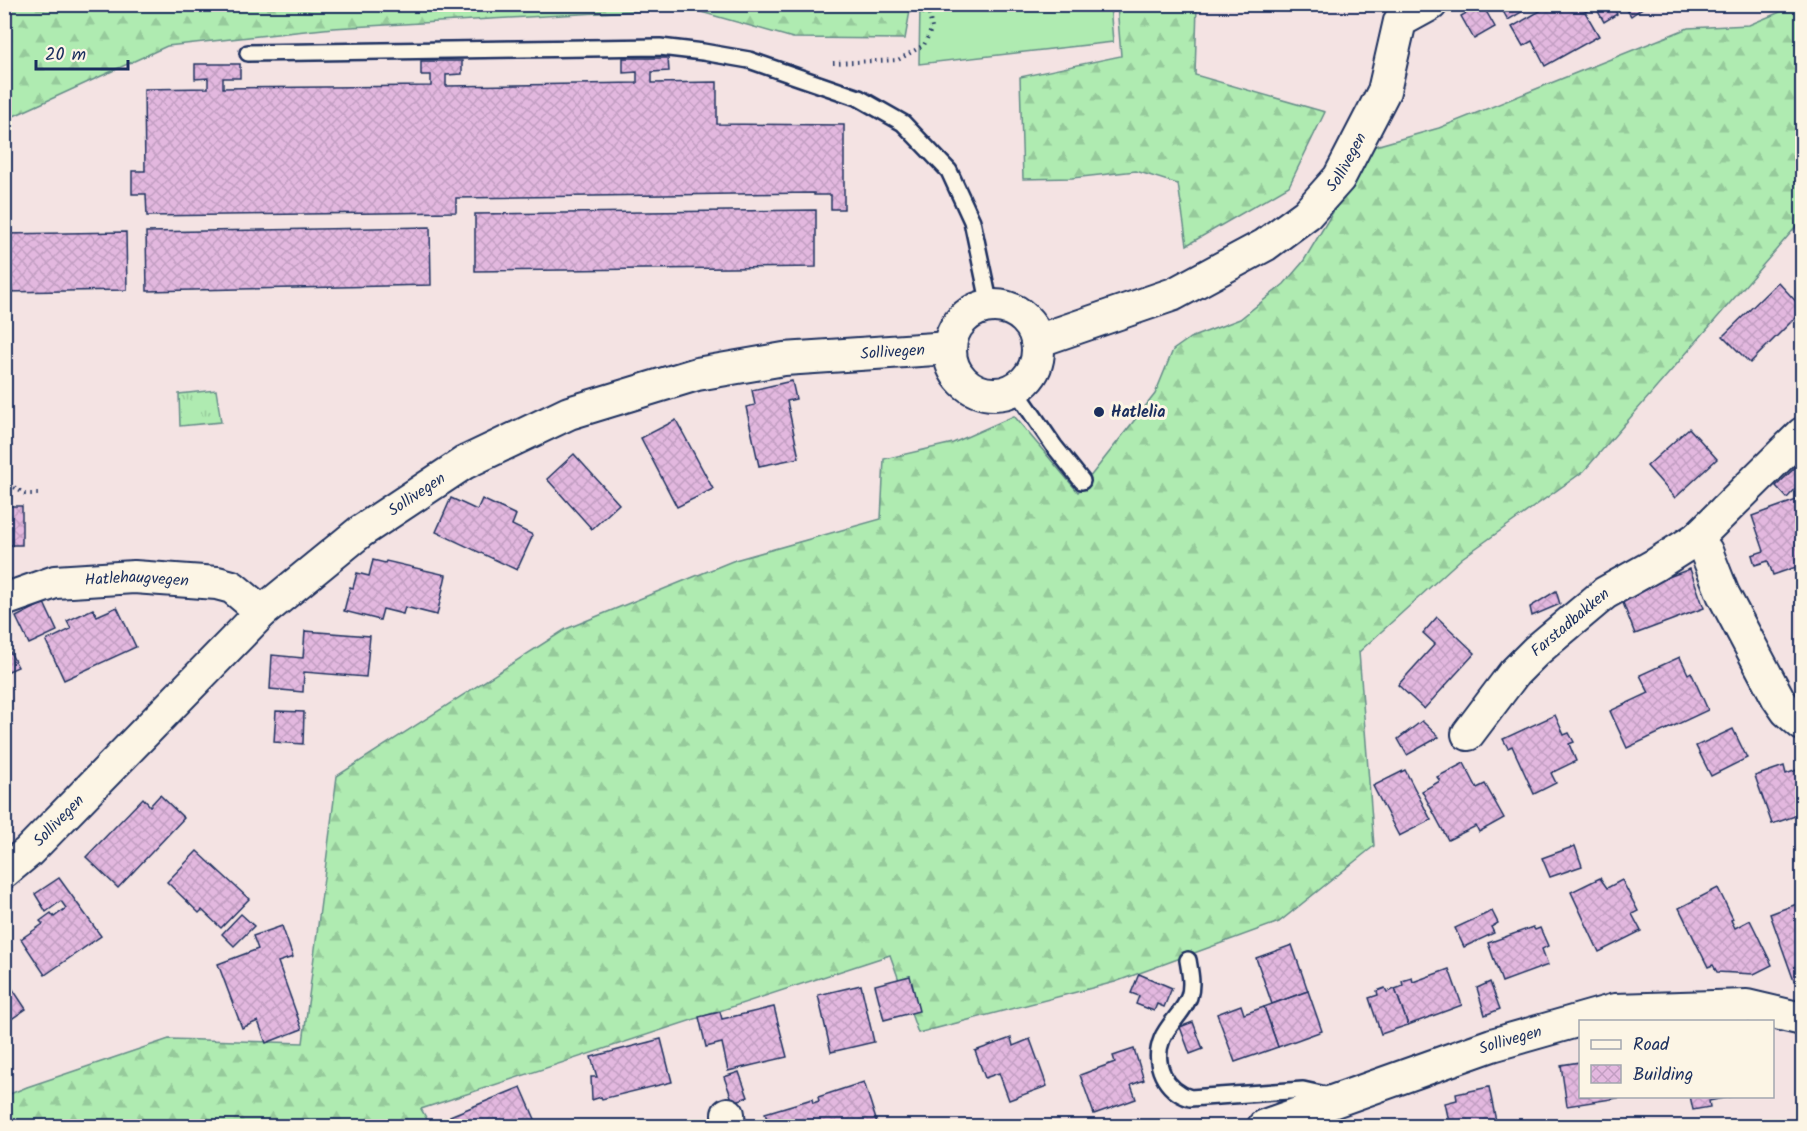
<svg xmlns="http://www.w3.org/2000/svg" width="1807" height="1131" viewBox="0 0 1807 1131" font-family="Kalam,sans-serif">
	<defs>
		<pattern id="grass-tufts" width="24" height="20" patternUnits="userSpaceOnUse" patternTransform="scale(1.5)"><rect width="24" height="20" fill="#afebb1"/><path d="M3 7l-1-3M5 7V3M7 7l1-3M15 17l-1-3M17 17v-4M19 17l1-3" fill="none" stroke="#96ca9b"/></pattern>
		<pattern id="forest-firs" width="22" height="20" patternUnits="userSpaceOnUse" patternTransform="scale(1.5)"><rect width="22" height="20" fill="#afebb1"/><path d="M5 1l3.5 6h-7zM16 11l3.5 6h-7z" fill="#96ca9b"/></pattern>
		<pattern id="building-cross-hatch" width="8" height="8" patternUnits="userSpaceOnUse" patternTransform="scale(1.5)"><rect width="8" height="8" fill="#e3b8df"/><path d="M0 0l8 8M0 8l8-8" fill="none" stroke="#c29ec2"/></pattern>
	</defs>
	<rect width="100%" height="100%" fill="#f4e3e3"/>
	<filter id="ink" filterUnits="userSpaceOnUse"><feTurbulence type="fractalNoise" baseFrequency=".0167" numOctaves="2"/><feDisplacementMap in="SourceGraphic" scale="12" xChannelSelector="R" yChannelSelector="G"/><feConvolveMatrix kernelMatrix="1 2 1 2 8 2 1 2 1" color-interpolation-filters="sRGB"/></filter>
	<g filter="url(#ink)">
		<path fill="url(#grass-tufts)" stroke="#658d88" stroke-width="1.5" d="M 216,390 L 221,422 L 180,426 L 179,394 Z"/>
		<g fill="url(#forest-firs)" stroke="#658d88" stroke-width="1.5">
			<path d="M 4,5 L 5,4 L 911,5 L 905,39 L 793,38 L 687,8 L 333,28 L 167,46 L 5,120 Z"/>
			<path d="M 1117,5 L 1197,5 L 1195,75 L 1325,112 L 1289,186 L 1187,245 L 1178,184 L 1136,171 L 1072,178 L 1023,179 L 1020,77 L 1121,56 Z"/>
			<path d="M 1797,5 L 1802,5 L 1802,220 L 1584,471 L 1462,558 L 1359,652 L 1374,846 L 1279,922 L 1115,982 L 918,1033 L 890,955 L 421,1109 L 431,1126 L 5,1126 L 5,1096 L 27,1087 L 169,1039 L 303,1043 L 337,776 L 566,629 L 735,560 L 881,519 L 884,459 L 953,443 L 1014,416 L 1078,492 L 1155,394 L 1173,350 L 1190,338 L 1240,319 L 1284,284 L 1303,262 L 1372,147 L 1439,128 L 1688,28 L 1749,25 Z"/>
		</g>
		<path fill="#afebb1" stroke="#658d88" stroke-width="1.5" d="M 920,5 L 1110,5 L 1113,42 L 919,64 Z"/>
		<g fill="url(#building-cross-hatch)" stroke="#1b2f5e" stroke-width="1.5">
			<path d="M 1482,4 L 1495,27 L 1474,39 L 1461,16 Z"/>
			<path d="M 1499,4 L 1535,4 L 1508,20 Z"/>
			<path d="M 1552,4 L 1611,4 L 1617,14 L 1604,22 L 1595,6 L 1585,12 L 1599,36 L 1545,66 L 1532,41 L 1523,46 L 1512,27 Z"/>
			<path d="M 1623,4 L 1648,4 L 1631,16 Z"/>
			<path d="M 623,58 L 668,58 L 669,71 L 652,72 L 652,83 L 717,82 L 717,124 L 844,125 L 844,209 L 831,209 L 831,195 L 814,195 L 814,193 L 456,198 L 456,212 L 147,216 L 146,194 L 132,194 L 132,171 L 145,171 L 144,89 L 208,88 L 208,78 L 195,79 L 195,64 L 240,64 L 240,78 L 223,78 L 223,88 L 431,86 L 431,75 L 421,75 L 421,61 L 462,61 L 462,74 L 446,75 L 446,86 L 637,83 L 637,72 L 623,73 Z"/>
			<path d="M 816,210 L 816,267 L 475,271 L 475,214 Z"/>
			<path d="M 430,227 L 431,285 L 147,291 L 146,232 Z"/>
			<path d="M 126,232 L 127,290 L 4,292 L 4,234 Z"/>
			<path d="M 1778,282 L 1802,308 L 1802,311 L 1750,363 L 1723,336 Z"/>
			<path d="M 792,381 L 796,399 L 787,401 L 799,458 L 759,466 L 746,407 L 755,405 L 752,390 Z"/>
			<path d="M 676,420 L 713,489 L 677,507 L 641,438 Z"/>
			<path d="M 1689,428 L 1717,459 L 1675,498 L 1647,466 Z"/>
			<path d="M 574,454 L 619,504 L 592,529 L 547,479 Z"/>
			<path d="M 1802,461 L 1802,482 L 1787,498 L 1776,486 Z"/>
			<path d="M 451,498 L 477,510 L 482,499 L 516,515 L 512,525 L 533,535 L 517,570 L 436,532 Z"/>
			<path d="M 1802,498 L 1802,565 L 1773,575 L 1768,561 L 1755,565 L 1752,555 L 1764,551 L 1752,516 Z"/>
			<rect x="4" y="506" width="18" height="39"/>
			<path d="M 373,560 L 385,563 L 386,561 L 446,575 L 437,615 L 405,607 L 403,614 L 383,609 L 380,620 L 344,611 L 350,587 L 353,588 L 357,573 L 369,576 Z"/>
			<path d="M 1690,569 L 1704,608 L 1635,634 L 1620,595 Z"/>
			<path d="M 1556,591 L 1560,604 L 1532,616 L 1530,607 Z"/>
			<path d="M 44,603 L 57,631 L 29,644 L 16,617 Z"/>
			<path d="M 117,607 L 136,647 L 64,680 L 46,641 L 71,629 L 67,621 L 93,609 L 97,616 Z"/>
			<path d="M 1437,617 L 1475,653 L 1424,709 L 1398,685 L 1435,644 L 1423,633 Z"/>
			<path d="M 305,631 L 370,636 L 366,677 L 304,672 L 303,692 L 270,689 L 272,655 L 303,658 Z"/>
			<path d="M 4,641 L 18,667 L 4,673 Z"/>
			<path d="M 1680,657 L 1688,674 L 1691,672 L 1708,710 L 1627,748 L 1610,711 L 1649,693 L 1640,675 Z"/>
			<path d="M 276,711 L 304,712 L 303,744 L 274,742 Z"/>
			<path d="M 1555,715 L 1564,735 L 1569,733 L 1574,742 L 1569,744 L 1576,761 L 1551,773 L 1556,783 L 1534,794 L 1512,746 L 1508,748 L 1503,739 Z"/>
			<path d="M 1422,721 L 1439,737 L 1407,755 L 1398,739 Z"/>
			<path d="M 1733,729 L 1747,758 L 1711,776 L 1696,746 Z"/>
			<path d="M 1464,763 L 1477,788 L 1485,784 L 1504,818 L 1479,832 L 1476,826 L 1448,840 L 1422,791 L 1440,781 L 1437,777 Z"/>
			<path d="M 1784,766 L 1786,774 L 1802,768 L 1802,819 L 1799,820 L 1798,815 L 1772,824 L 1755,776 Z"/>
			<path d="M 1405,770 L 1431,820 L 1399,836 L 1373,786 Z"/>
			<path d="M 160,795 L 184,818 L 118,888 L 86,857 L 143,798 L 150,806 Z"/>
			<path d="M 1575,846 L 1582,866 L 1550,877 L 1542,858 Z"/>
			<path d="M 197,851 L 249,899 L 221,928 L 202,910 L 199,913 L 167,882 Z"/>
			<path d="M 59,878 L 101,936 L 45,975 L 21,939 L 43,924 L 40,921 L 51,913 L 54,917 L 66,908 L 61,901 L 46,912 L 35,894 Z"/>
			<path d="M 1600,878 L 1607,888 L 1622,880 L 1638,911 L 1632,914 L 1641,931 L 1599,952 L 1571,892 Z"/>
			<path d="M 1718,888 L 1733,919 L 1731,920 L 1735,928 L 1750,920 L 1772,965 L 1754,974 L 1717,972 L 1713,965 L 1708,967 L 1679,908 Z"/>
			<path d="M 1802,902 L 1802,978 L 1794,981 L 1770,914 Z"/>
			<path d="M 1492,911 L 1498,923 L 1491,927 L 1494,933 L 1464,947 L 1455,928 Z"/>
			<path d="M 241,914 L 254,926 L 234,946 L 222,934 Z"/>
			<path d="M 282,926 L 293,957 L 278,962 L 302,1029 L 266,1043 L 258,1021 L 242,1028 L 218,964 L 258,949 L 253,936 Z"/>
			<path d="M 1533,927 L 1535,930 L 1540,928 L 1548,946 L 1542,949 L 1548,965 L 1502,982 L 1488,943 Z"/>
			<path d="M 1292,945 L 1308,991 L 1272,1004 L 1256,958 Z"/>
			<path d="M 1449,969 L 1462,1005 L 1408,1025 L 1395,989 L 1403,986 L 1402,981 L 1412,978 L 1413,982 Z"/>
			<path d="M 1139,974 L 1172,988 L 1164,1007 L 1157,1004 L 1154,1011 L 1136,1004 L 1139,996 L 1131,993 Z"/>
			<path d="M 4,976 L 26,1009 L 4,1024 Z"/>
			<path d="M 910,976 L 919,1011 L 884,1020 L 875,985 Z"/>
			<path d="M 1490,982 L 1500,1009 L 1485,1015 L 1477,988 Z"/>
			<path d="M 861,985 L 874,1042 L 831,1052 L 818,995 Z"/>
			<path d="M 1385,988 L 1387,992 L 1395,989 L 1408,1025 L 1381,1034 L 1369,998 L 1378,995 L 1377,991 Z"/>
			<path d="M 1308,991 L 1322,1031 L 1278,1047 L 1264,1007 Z"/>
			<path d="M 1241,1005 L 1244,1014 L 1264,1007 L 1278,1047 L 1235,1062 L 1217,1014 Z"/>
			<path d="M 774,1007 L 787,1057 L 728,1071 L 722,1043 L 706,1047 L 699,1017 L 720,1012 L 722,1019 Z"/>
			<path d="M 1193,1022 L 1203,1049 L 1190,1054 L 1180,1027 Z"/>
			<path d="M 1011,1038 L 1013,1046 L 1030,1039 L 1047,1086 L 1009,1100 L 999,1073 L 985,1078 L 975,1051 Z"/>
			<path d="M 661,1039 L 672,1082 L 602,1099 L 601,1097 L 592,1100 L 591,1077 L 597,1077 L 591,1057 Z"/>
			<path d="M 1134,1049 L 1144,1080 L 1131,1085 L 1136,1099 L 1094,1114 L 1080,1075 L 1115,1062 L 1113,1056 Z"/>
			<path d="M 1580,1062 L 1580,1096 L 1630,1096 L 1567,1106 L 1561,1065 Z"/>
			<path d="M 739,1072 L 748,1097 L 733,1102 L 724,1077 Z"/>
			<rect x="1798" y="1072" width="4" height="43"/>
			<path d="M 864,1082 L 878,1126 L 769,1126 L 765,1113 L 812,1099 L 813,1103 L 819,1101 L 818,1097 Z"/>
			<path d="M 521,1087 L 538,1126 L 455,1126 L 450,1116 Z"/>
			<path d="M 1489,1087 L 1497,1126 L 1450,1126 L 1445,1103 L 1457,1100 L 1456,1094 Z"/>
			<path d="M 1690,1096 L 1733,1096 L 1709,1101 L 1710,1107 L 1693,1110 Z"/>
		</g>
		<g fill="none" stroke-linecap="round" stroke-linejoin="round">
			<defs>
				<g id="lane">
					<path d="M 248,53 L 660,47 L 703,52 L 749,60 L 859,98 L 903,123 L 949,171 L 972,221 L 990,306"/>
					<path d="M 1015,389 L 1054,446 L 1082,481"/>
					<path d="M 1188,960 C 1190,972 1193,985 1189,997 C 1184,1012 1168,1024 1162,1039 C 1152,1064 1165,1090 1190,1098 L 1303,1090 L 1330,1096"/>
				</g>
				<g id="street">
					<circle cx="994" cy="350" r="44"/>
					<path id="s1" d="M 1037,341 L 1174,294 L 1265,245 L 1307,214 L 1339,178 L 1384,91 L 1400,21 L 1431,4"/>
					<path d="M 1696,539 L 1706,551 L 1723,594 L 1778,698 L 1787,711 L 1802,724"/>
					<path id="s2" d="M 4,600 L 55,582 L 134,577 L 217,583 L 232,587 L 262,612"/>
					<path id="s3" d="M 1468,734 L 1514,673 L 1536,651 L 1605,593 L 1655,565 L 1696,539 L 1802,434"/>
					<path id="s4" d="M 4,872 L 28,852 L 262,612 L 360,532 L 464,463 L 569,413 L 697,374 L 784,359 L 950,348"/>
					<path d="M 728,1114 L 729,1126"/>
					<path id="s5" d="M 1264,1126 L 1492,1045 L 1615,1010 L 1747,1006 L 1802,1019"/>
				</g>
			</defs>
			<use href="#lane" stroke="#1b2f5e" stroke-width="20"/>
			<use href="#street" stroke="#1b2f5e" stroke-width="36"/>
			<g stroke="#1b2f5e" stroke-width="4" stroke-dasharray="1.5 4.5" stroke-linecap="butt">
				<path d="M 833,63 L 898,60 L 924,45 L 932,28 L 929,15 L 903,4"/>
				<path d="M 4,481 L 25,494 L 39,494"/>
			</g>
			<use href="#lane" stroke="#fcf5e5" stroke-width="15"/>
			<use href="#street" stroke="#fcf5e5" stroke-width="32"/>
		</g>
	</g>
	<circle fill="#1b2f5e" stroke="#fcf5e5" stroke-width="2" cx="1099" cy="412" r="6"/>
	<g text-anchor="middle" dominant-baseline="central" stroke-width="6" stroke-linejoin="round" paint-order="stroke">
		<g font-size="16" fill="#1b2f5e" stroke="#fcf5e5">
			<text stroke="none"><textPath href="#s1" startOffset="366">Sollivegen</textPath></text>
			<text stroke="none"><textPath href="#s4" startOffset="1065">Sollivegen</textPath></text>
			<text stroke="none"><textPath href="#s4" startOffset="561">Sollivegen</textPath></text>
			<text stroke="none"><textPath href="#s2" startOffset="136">Hatlehaugvegen</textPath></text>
			<text stroke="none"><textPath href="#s3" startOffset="152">Farstadbakken</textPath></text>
			<text stroke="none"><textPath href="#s4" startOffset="75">Sollivegen</textPath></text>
			<text stroke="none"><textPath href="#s5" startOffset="261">Sollivegen</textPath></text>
		</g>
		<g font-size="16" font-weight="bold" fill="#1b2f5e" stroke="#fcf5e5" text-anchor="start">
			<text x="1111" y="412">Hatlelia</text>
		</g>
	</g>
	<rect width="1807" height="1131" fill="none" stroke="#fcf5e5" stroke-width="24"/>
	<rect x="12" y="12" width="1783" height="1107" fill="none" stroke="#1b2f5e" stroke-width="2" filter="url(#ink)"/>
	<rect x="1579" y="1020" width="195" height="78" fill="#fcf5e5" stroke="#a2a6af" stroke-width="1.5"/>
	<rect x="1591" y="1040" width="30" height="9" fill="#fcf5e5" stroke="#a2a6af" stroke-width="1.5"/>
	<text x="1633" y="1050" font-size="18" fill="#1b2f5e">Road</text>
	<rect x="1591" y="1065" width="30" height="18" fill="url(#building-cross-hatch)" stroke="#a2a6af" stroke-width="1.5"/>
	<text x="1633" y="1080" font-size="18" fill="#1b2f5e">Building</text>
	<path d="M36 60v9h92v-9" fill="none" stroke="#1b2f5e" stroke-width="3"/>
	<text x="45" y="60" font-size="18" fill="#1b2f5e" stroke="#fcf5e5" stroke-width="4.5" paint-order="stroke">20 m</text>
</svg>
